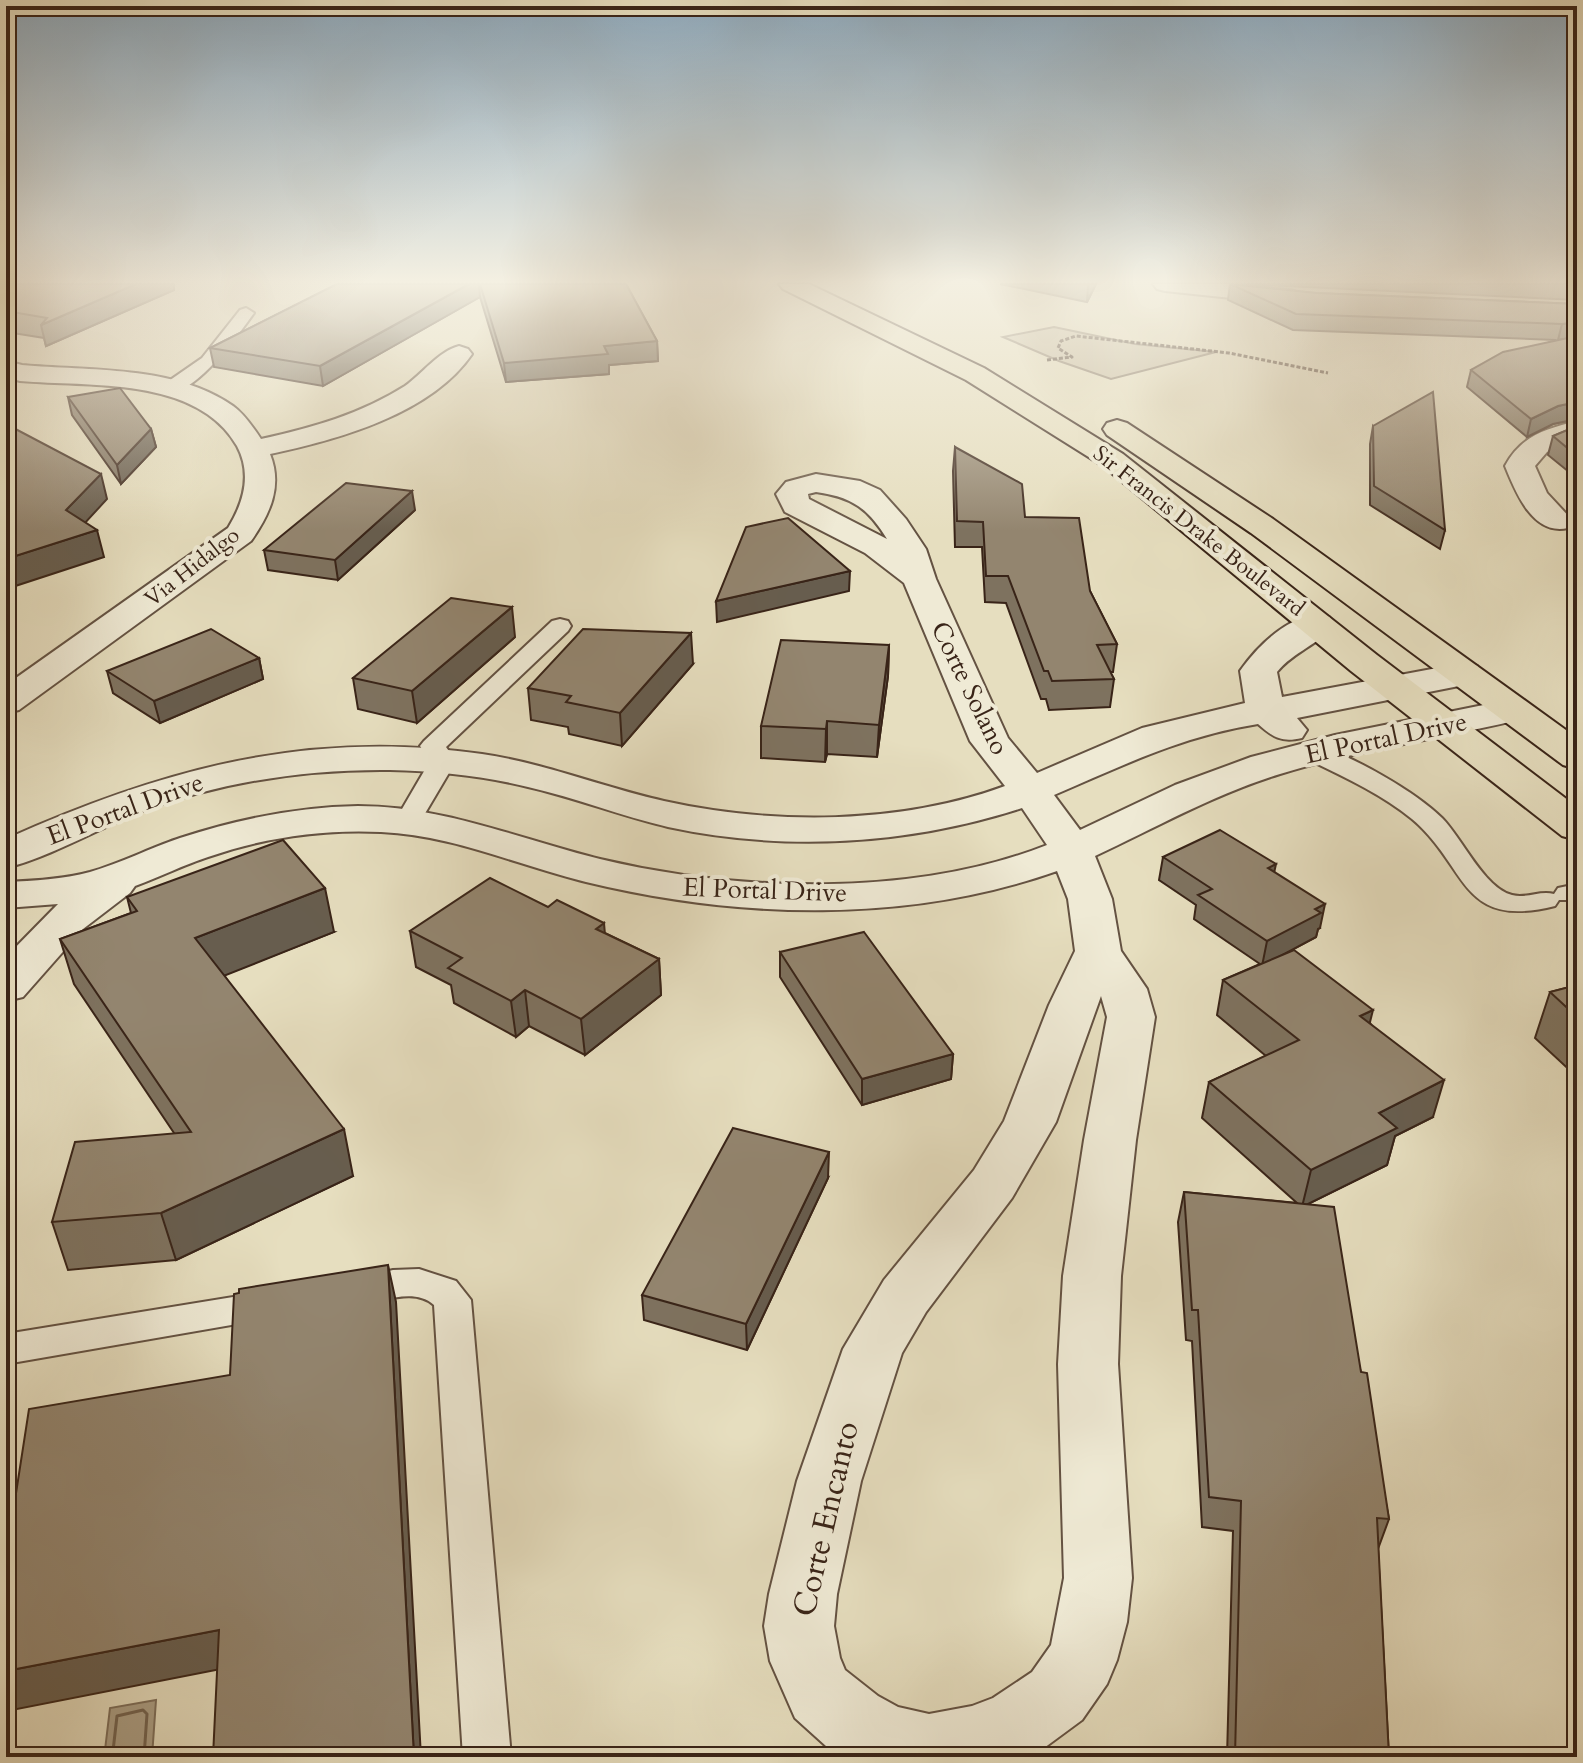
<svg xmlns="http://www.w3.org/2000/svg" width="1583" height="1763" viewBox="0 0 1583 1763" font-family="Cardo,serif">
	<rect width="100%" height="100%" fill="#e6debf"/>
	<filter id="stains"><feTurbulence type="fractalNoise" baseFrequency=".0025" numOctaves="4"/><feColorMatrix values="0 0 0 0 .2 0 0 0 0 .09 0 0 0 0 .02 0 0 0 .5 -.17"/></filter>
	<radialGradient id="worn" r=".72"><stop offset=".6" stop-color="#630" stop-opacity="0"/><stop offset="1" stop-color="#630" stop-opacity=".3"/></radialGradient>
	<path fill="#c9bea3" stroke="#81715e" stroke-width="2" d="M 1054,327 L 1135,344 L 1216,352 L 1111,379 L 1059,361 L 1003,337 Z"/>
	<path fill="#ab9f86" stroke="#7d6e5a" stroke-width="2" d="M 156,1700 L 152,1757 L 69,1757 L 105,1750 L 110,1708 Z"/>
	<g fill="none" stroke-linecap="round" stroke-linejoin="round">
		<path stroke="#72624f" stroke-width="3" d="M 108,1757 L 113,1751 L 117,1716 L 143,1710 L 147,1714 L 144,1757"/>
		<defs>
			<g id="lane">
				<path d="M 246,308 L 254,313 C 238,335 193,399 163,393 L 160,389 L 163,385 L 202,358 L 240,310 Z"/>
				<path d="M 560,619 L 568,621 L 571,626 L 568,631 L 446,747 L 456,761 L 417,827 L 399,827 L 395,821 L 430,761 L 420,746 L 424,741 L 552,621 Z"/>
				<path d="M 1314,745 C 1350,754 1416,792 1442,818 C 1462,838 1484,888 1512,895 C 1526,899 1540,890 1554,894 L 1558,888 L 1577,884 L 1577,900 L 1559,900 L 1555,906 C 1459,930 1469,867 1412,819 C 1380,793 1342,776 1305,758 L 1301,753 L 1305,748 Z"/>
				<path d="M 419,1269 L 456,1281 L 471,1300 L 511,1757 L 463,1757 L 434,1305 C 409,1283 369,1311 341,1302 L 336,1292 L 341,1282 L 393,1270 Z"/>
				<path d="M 270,1291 L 283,1296 L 289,1306 L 283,1316 L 6,1364 L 6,1334 Z"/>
			</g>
			<g id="street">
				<path d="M 1153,284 L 1232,284 L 1290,290 L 1298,292 L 1302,297 L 1298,302 L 1290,304 L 1165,291 L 1157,289 Z"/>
				<path d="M 459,346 L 468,349 L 472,354 C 431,414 337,440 270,454 C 283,486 270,514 251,541 L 19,710 L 6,713 L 6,685 L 228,528 C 244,502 252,474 237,446 C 197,376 89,387 20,381 L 6,377 L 6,361 L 22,365 C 89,371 175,365 233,406 C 244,414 253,427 261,439 C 311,428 361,414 405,386 C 422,374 439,351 459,346 Z"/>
				<path d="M 1577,421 L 1577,439 L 1547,452 L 1535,466 L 1547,493 L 1573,521 L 1568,528 C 1533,536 1516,493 1505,466 C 1521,436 1545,429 1577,421 Z"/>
				<path d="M 816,474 L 860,481 L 880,490 L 906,519 L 926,549 L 936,579 L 1008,738 L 1037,773 L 1142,728 L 1245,703 L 1240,671 C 1258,645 1295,608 1329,617 L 1335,624 C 1320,644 1293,652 1277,672 L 1282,697 L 1464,663 L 1477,666 L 1482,674 L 1477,682 L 1464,685 L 1297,718 L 1307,730 L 1302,738 C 1281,743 1273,737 1258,724 C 1182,736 1124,765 1054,795 L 1080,830 L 1175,785 L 1251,757 L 1335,735 L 1513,699 L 1526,702 L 1532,710 L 1526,718 C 1445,738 1361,749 1280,774 C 1215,794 1157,827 1095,856 L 1112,899 L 1121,951 L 1147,989 L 1155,1017 L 1136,1140 L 1121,1276 L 1118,1364 L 1132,1578 L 1127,1622 L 1117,1660 L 1107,1684 L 1082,1720 L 1044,1748 L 1023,1757 L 845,1757 L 826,1746 L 795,1718 L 770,1661 L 764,1626 L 769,1594 L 797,1481 L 843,1349 L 884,1280 L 974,1170 L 1004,1121 L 1049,1005 L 1075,951 L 1068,899 L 1057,871 C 908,924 738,919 586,882 C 517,865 452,835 381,832 C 323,829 262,838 208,857 C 183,865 160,877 135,886 L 130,893 L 83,929 L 23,997 L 6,1001 L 6,957 L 58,904 L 6,908 L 6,882 C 34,881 63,879 90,872 C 121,863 150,848 180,838 C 238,819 298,807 358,806 C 443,806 519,839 600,859 C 738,892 913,898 1047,845 L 1022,808 C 908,845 785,852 668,827 C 621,816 576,798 528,787 C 484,776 436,771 390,770 C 305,769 220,782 140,812 C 96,830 52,856 6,868 L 6,839 C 163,769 308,729 482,754 C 544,763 602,787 664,801 C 772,825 899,825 1005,786 L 970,741 L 904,583 L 865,553 L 785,512 L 776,494 L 786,482 ZM 816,492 C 852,497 868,508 887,539 L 809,499 L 808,494 ZM 1101,996 L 1107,1017 L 1084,1140 L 1063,1276 L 1058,1364 L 1064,1578 L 1051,1645 L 1032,1672 L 993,1698 L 972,1706 L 929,1714 L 898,1707 L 878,1696 L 845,1670 L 840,1658 L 834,1626 L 837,1594 L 861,1481 L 902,1353 L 926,1312 L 1012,1198 L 1056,1122 Z"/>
			</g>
			<g id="primary">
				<path d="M 779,284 L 809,284 L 984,368 L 1123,454 L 1377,655 L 1577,807 L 1577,840 L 1562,836 L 1351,671 L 1103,466 L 966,380 L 783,289 Z"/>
				<path d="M 1117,420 L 1127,423 L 1273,519 L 1577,738 L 1577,769 L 1563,765 L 1251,533 L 1107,435 L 1103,429 L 1107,423 Z"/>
			</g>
		</defs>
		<use href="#lane" stroke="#645242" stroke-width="4"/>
		<use href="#street" stroke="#645242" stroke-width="4"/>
		<use href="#primary" stroke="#392418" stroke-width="4"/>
		<path stroke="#392418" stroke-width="3" stroke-dasharray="4 2" stroke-linecap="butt" d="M 1047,360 L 1072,357 L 1058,348 L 1061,341 L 1076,336 L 1229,353 L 1328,373"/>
		<use href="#lane" fill="#efead5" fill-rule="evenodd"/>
		<use href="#street" fill="#efead5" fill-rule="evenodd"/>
		<use href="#primary" fill="#e6debf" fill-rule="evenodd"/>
	</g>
	<g fill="#7e725f" stroke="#392418" stroke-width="2">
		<path d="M 6,284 L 173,285 L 174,290 L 46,346 L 44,338 L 6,332 Z"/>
		<path d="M 337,284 L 626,284 L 657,341 L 658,361 L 609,365 L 609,374 L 506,382 L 480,297 L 323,386 L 214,367 L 210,348 Z"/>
		<path d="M 1000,284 L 1096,284 L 1087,302 Z"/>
		<path d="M 1230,284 L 1316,293 L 1577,304 L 1577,419 L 1553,424 L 1527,437 L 1467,387 L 1471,370 L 1556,340 L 1293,330 L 1228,300 Z"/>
		<path d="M 1244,284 L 1577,284 L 1577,300 Z"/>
		<path d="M 68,397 L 151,429 L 156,447 L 121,484 L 72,415 Z"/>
		<path d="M 1373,426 L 1445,530 L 1440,549 L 1370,505 L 1370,444 Z"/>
		<path d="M 1577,426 L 1577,476 L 1574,476 L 1548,455 L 1553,436 Z"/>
		<path d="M 955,447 L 1025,517 L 1090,591 L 1117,644 L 1113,672 L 1110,672 L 1114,679 L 1110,707 L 1049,710 L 1046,699 L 1041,699 L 1006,603 L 985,602 L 982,547 L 955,547 L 953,471 Z"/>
		<path d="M 415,510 L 338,580 L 268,570 L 264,550 Z"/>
		<path d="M 515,637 L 417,723 L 358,709 L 353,678 Z"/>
		<path d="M 889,645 L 888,676 L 877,757 L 827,754 L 825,762 L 761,758 L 761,726 Z"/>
		<path d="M 259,658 L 263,679 L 160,723 L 113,693 L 107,671 Z"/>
		<path d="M 693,664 L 622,746 L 569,734 L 568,727 L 531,720 L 528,688 Z"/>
		<path d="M 1163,857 L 1274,872 L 1320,928 L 1318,929 L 1316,937 L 1282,955 L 1370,1023 L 1433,1117 L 1395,1136 L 1387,1165 L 1308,1204 L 1361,1372 L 1389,1519 L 1378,1549 L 1389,1757 L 1227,1757 L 1233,1531 L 1202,1527 L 1192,1341 L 1186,1340 L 1178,1222 L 1184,1192 L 1297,1203 L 1202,1118 L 1209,1082 L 1266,1056 L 1217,1015 L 1223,980 L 1260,964 L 1194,919 L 1196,905 L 1159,880 Z"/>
		<path d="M 127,897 L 334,932 L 224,975 L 353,1176 L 176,1260 L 68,1270 L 52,1222 L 174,1133 L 74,984 L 60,939 L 131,913 Z"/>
		<path d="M 410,931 L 605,933 L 659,959 L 661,995 L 585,1055 L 529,1026 L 516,1037 L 454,1003 L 451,985 L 416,967 Z"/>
		<path d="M 780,952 L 953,1054 L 951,1079 L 862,1105 L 780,977 Z"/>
		<path d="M 1577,985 L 1577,1077 L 1535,1038 L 1550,992 Z"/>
		<path d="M 828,1178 L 747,1350 L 644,1320 L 642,1295 Z"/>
	</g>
	<g fill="#675d4e" stroke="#392418" stroke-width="2">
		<path d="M 136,284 L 174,284 L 174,290 L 46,346 L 41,325 Z"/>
		<path d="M 469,284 L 479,284 L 480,297 L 323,386 L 320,366 Z"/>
		<path d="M 1089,284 L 1096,284 L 1087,302 L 1088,286 Z"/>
		<path d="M 1577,322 L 1577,337 L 1558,340 L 1562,324 Z"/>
		<path d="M 657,341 L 658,361 L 609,365 L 609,374 L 506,382 L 504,363 L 604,346 Z"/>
		<path d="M 1577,402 L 1577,419 L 1553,424 L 1527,437 L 1531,419 L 1558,406 Z"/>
		<path d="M 151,429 L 156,447 L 121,484 L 117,465 Z"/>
		<path d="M 101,474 L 107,499 L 72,537 L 66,510 Z"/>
		<path d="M 412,491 L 415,510 L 338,580 L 335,560 Z"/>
		<path d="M 97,530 L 104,557 L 6,589 L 6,559 Z"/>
		<path d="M 850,571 L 849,591 L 717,622 L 716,601 Z"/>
		<path d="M 512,607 L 515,637 L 417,723 L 412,691 Z"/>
		<path d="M 691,633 L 693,664 L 622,746 L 620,713 Z"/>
		<path d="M 889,645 L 888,676 L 877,757 L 879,725 Z"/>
		<path d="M 259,658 L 263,679 L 160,723 L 154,701 Z"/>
		<path d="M 827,721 L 827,754 L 825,762 L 826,729 Z"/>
		<path d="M 1276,864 L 1271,887 L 1268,868 Z"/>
		<path d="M 325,888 L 334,932 L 206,983 L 195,938 Z"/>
		<path d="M 1325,904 L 1320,928 L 1318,929 L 1316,937 L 1262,966 L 1267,941 L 1315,909 Z"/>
		<path d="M 604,923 L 607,958 L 596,929 Z"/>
		<path d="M 659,959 L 661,995 L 585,1055 L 581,1019 Z"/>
		<path d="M 525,990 L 529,1026 L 516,1037 L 511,1001 Z"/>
		<path d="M 1373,1010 L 1364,1046 L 1360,1016 Z"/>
		<path d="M 953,1054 L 951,1079 L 862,1105 L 862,1079 Z"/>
		<path d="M 1444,1080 L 1433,1117 L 1395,1136 L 1387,1165 L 1302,1207 L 1311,1170 L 1379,1113 Z"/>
		<path d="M 344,1129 L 353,1176 L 176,1260 L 161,1213 Z"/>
		<path d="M 829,1152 L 828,1178 L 747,1350 L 746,1324 Z"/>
		<path d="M 388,1265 L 396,1302 L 421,1757 L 414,1757 Z"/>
		<path d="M 219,1630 L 231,1667 L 7,1711 L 6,1710 L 6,1671 Z"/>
	</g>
	<g fill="#93856f" stroke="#392418" stroke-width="2">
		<path d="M 6,284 L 136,284 L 41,325 L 47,318 L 6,311 Z"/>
		<path d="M 337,284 L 469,284 L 320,366 L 210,348 Z"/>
		<path d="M 480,284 L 626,284 L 657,341 L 604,346 L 608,354 L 504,363 Z"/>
		<path d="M 1230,284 L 1316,293 L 1577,304 L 1577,322 L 1562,324 L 1296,314 Z"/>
		<path d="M 1577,336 L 1577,402 L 1558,406 L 1531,419 L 1471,370 L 1503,352 Z"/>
		<path d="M 120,388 L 151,429 L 117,465 L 68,397 Z"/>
		<path d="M 1433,392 L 1445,530 L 1374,486 L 1373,426 Z"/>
		<path d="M 6,424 L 101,474 L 66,510 L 97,530 L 6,559 Z"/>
		<path d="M 1577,426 L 1577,456 L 1553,436 Z"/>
		<path d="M 955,447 L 1022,484 L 1025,517 L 1079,518 L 1090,591 L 1117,644 L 1097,645 L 1114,679 L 1052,681 L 1048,671 L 1044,671 L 1008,576 L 986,576 L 983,522 L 957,521 Z"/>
		<path d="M 346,483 L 412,491 L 335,560 L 264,550 Z"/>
		<path d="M 788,518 L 850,571 L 716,601 L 746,527 Z"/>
		<path d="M 451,598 L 512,607 L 412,691 L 353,678 Z"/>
		<path d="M 211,629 L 259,658 L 154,701 L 107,671 Z"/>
		<path d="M 583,629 L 691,633 L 620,713 L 566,702 L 571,696 L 528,688 Z"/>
		<path d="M 781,640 L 889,645 L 879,725 L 827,721 L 826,729 L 761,726 Z"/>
		<path d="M 1220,830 L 1276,864 L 1268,868 L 1325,904 L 1315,909 L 1321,913 L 1267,941 L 1198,895 L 1212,889 L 1163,857 Z"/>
		<path d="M 283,840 L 325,888 L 195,938 L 344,1129 L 161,1213 L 52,1222 L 75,1142 L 191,1132 L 60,939 L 137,911 L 127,897 Z"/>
		<path d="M 490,878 L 548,907 L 557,900 L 604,923 L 596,929 L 659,959 L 581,1019 L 525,990 L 511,1001 L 448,968 L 462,958 L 410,931 Z"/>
		<path d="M 864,932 L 953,1054 L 862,1079 L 780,952 Z"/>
		<path d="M 1294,950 L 1373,1010 L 1360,1016 L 1444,1080 L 1379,1113 L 1397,1128 L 1311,1170 L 1209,1082 L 1299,1040 L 1223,980 Z"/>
		<path d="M 1577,985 L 1577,1017 L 1550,992 Z"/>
		<path d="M 733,1128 L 829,1152 L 746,1324 L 642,1295 Z"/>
		<path d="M 1184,1192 L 1334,1207 L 1361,1372 L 1367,1373 L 1389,1519 L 1377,1518 L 1389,1757 L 1235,1757 L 1241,1501 L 1209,1497 L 1198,1310 L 1192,1310 Z"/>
		<path d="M 388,1265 L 414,1757 L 213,1757 L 219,1630 L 6,1671 L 6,1558 L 29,1409 L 230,1375 L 234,1294 L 239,1293 L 239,1289 Z"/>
	</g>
	<linearGradient id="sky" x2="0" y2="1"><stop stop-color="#8facc1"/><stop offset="0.53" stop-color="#f4f0e2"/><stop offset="1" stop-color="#f4f0e2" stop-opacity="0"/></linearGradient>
	<rect width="1583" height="531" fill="url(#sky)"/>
	<g text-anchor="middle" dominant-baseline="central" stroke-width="8" stroke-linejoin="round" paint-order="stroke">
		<g font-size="22" fill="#392418" stroke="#efead5">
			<text transform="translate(1199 531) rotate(38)">Sir Francis Drake Boulevard</text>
			<text transform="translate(192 567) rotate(-38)">Via Hidalgo</text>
		</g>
		<g font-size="26" fill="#392418" stroke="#efead5">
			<text transform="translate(970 688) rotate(64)">Corte Solano</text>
			<text transform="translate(1386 738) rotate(-12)">El Portal Drive</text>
			<text transform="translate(125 809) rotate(-20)">El Portal Drive</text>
			<text transform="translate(765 890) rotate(2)">El Portal Drive</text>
		</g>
		<g font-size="32" fill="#392418" stroke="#efead5">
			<text transform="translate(826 1519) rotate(-77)">Corte Encanto</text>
		</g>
	</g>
	<rect width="1583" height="1763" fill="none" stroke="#e6debf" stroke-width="32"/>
	<rect x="8" y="8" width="1567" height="1747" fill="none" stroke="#392418" stroke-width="4"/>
	<rect x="16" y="16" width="1551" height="1731" fill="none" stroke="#392418" stroke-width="2"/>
	<rect width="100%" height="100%" filter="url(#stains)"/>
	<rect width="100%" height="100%" fill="url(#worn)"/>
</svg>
